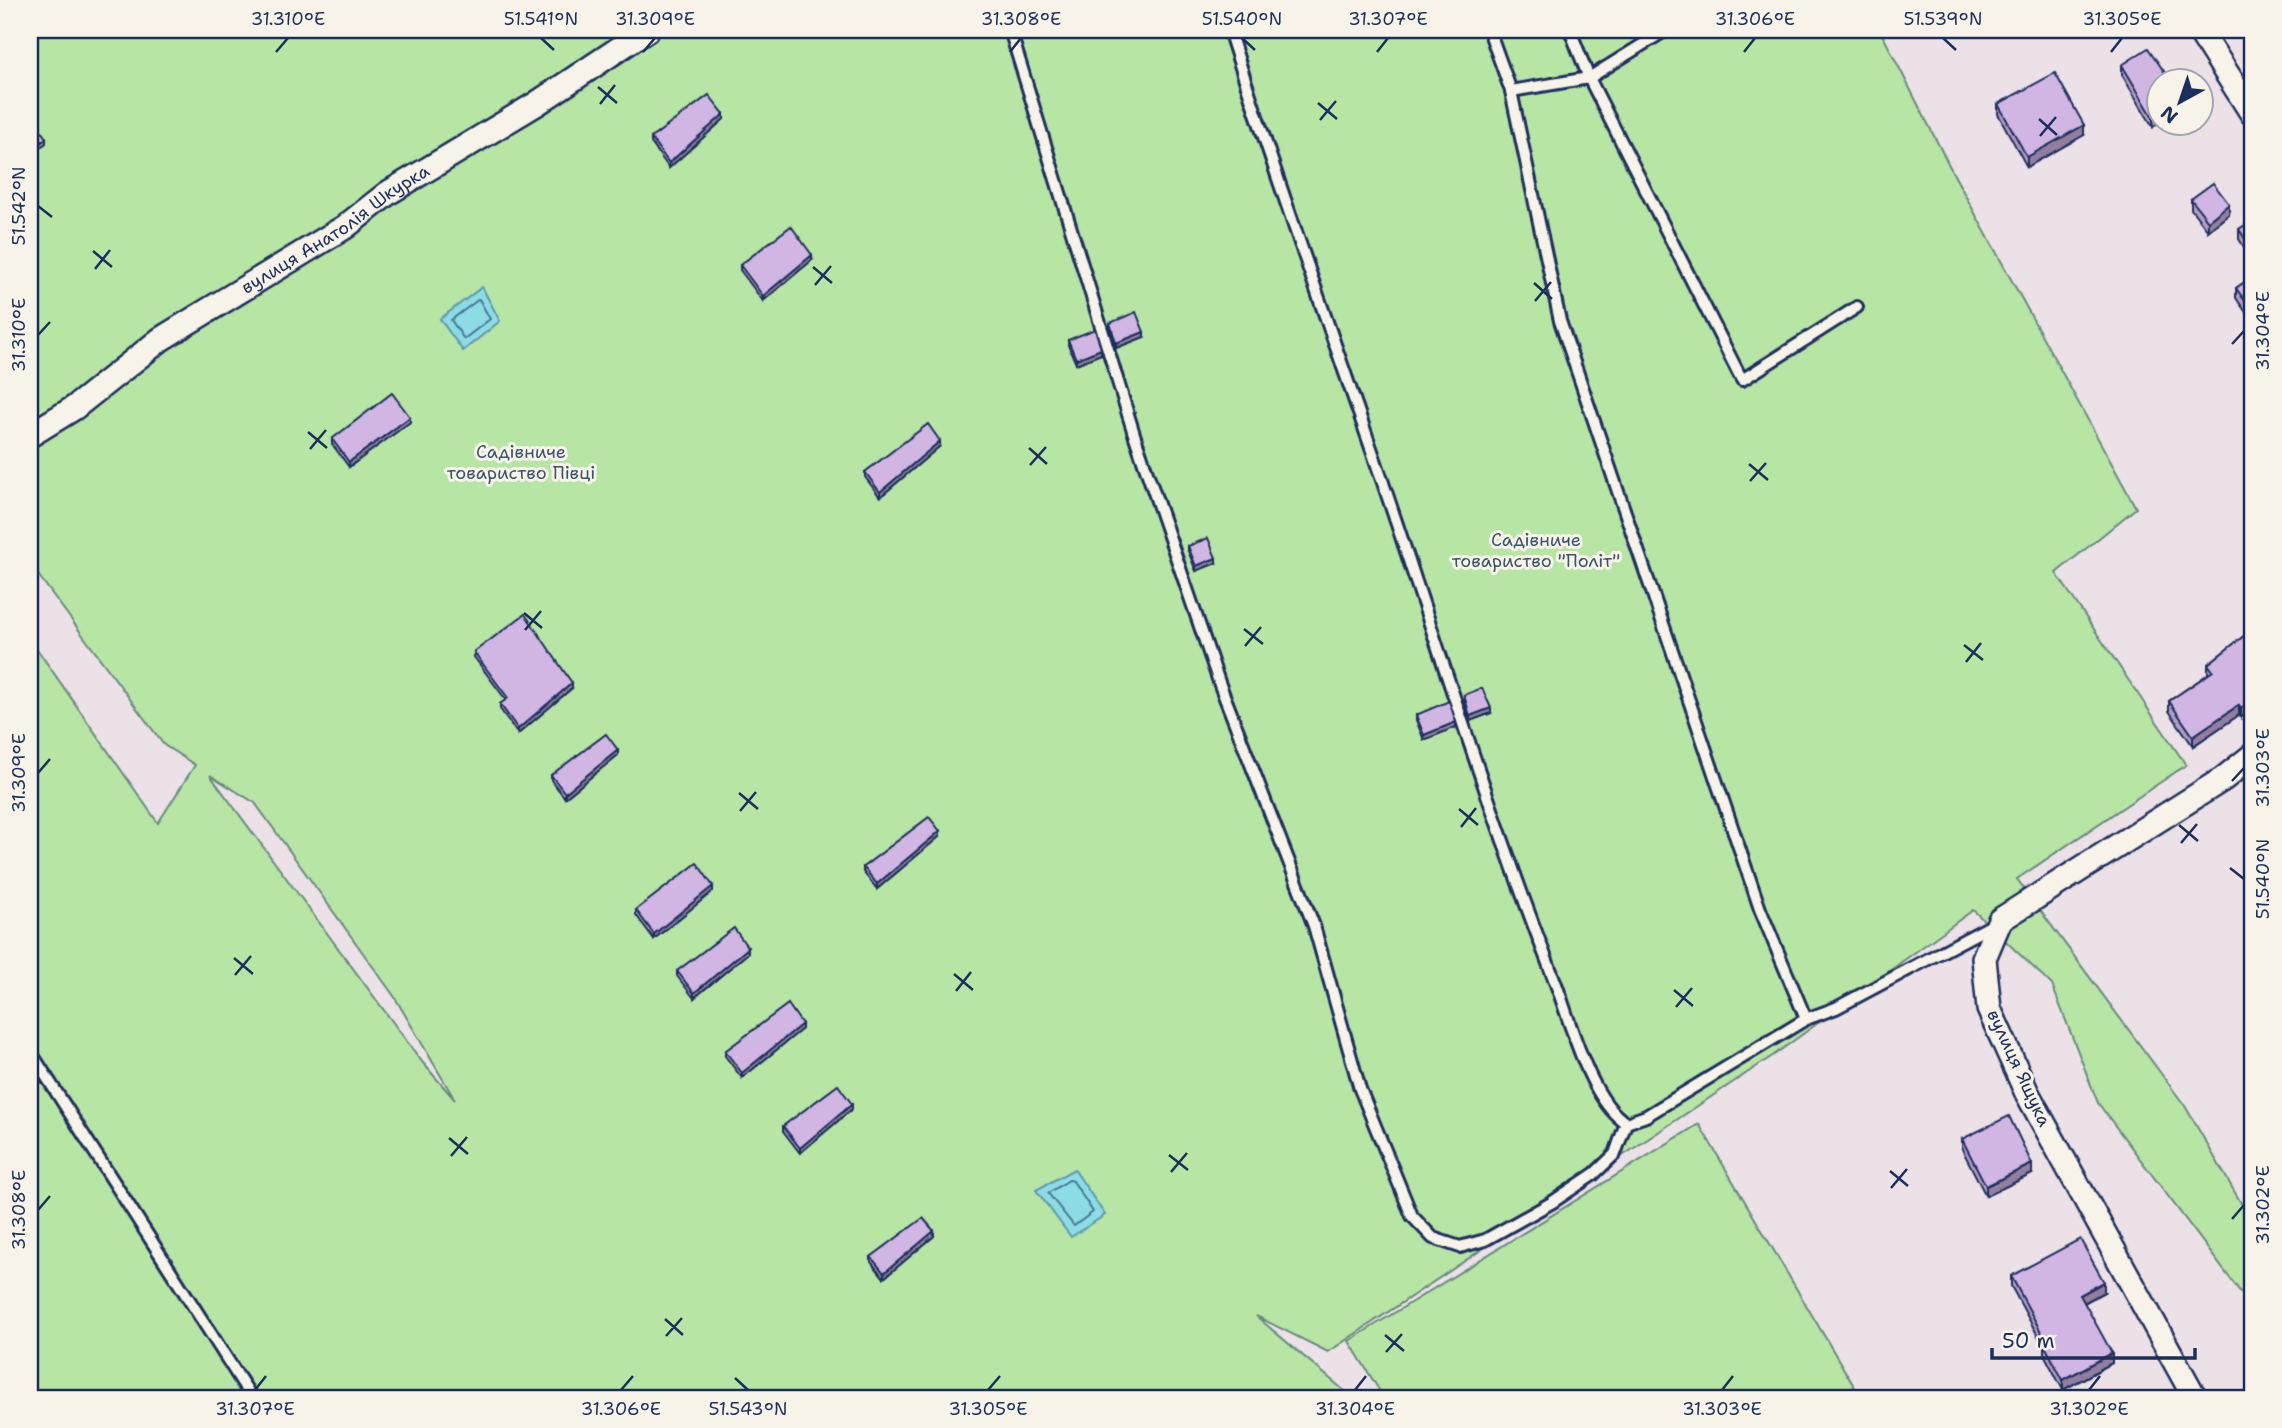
<svg xmlns="http://www.w3.org/2000/svg" width="2282" height="1428" viewBox="0 0 2282 1428" font-family="'Shantell Sans',sans-serif">
	<rect width="100%" height="100%" fill="#ece1e7"/>
	<filter id="ink" filterUnits="userSpaceOnUse"><feTurbulence type="fractalNoise" baseFrequency=".0143" numOctaves="2"/><feDisplacementMap in="SourceGraphic" scale="14" xChannelSelector="R" yChannelSelector="G"/><feConvolveMatrix kernelMatrix="1 2 1 2 8 2 1 2 1" color-interpolation-filters="sRGB"/></filter>
	<g filter="url(#ink)">
		<g fill="#b7e5a4" stroke="#698a81" stroke-width="2" fill-rule="evenodd">
			<path d="M 30,30 L 1880,30 L 1953,173 L 2136,508 L 2056,573 L 2186,765 L 2017,879 L 2185,1106 L 2252,1222 L 2252,1321 L 2250,1305 L 2098,1103 L 2052,985 L 1973,910 L 1774,1055 L 1328,1352 L 1256,1316 L 1353,1398 L 30,1398 L 30,639 L 158,823 L 195,765 L 164,745 L 30,564 ZM 210,775 L 255,803 L 394,996 L 455,1100 L 423,1063 Z"/>
			<path d="M 1699,1124 L 1861,1398 L 1384,1398 L 1349,1341 Z"/>
		</g>
		<g fill="#8bdce4" stroke="#5e97ae" stroke-width="2">
			<path d="M 482,287 L 500,321 L 463,351 L 440,319 Z"/>
			<path d="M 1074,1169 L 1105,1215 L 1071,1237 L 1036,1190 Z"/>
		</g>
		<g fill="none" stroke-linecap="round" stroke-linejoin="round">
			<g stroke="#487494" stroke-width="2">
				<path d="M 479,299 L 490,319 L 464,339 L 451,320 Z"/>
				<path d="M 1069,1180 L 1073,1181 L 1093,1212 L 1074,1226 L 1048,1193 Z"/>
			</g>
			<defs>
				<g id="lane">
					<path d="M 1010,30 L 1134,434 L 1220,685 L 1314,926 L 1360,1089 L 1412,1216 L 1433,1238 L 1460,1247 L 1485,1240 L 1551,1203 L 1594,1174 L 1615,1154 L 1626,1123"/>
					<path d="M 1229,30 C 1276,179 1329,326 1380,474 C 1438,644 1490,816 1556,984 C 1571,1024 1590,1100 1626,1123 L 1646,1116 L 1806,1019"/>
					<path d="M 1489,30 L 1511,91 L 1560,321 L 1760,909 L 1806,1019 L 1836,1008 L 1996,923"/>
					<path d="M 1570,30 L 1589,78 L 1742,380 L 1857,307"/>
					<path d="M 1511,91 L 1589,78 L 1666,30"/>
					<path d="M 30,1051 L 252,1398"/>
				</g>
				<g id="street">
					<path d="M 2199,30 L 2252,113"/>
					<path id="s1" d="M 30,435 L 74,408 L 161,339 L 345,227 L 388,193 L 536,104 L 647,30"/>
					<path d="M 2195,1398 L 2027,1093 L 1989,1009 L 1984,958 L 2000,920 L 2223,779 L 2252,756"/>
				</g>
			</defs>
			<use href="#lane" stroke="#1b2f5e" stroke-width="16"/>
			<use href="#street" stroke="#1b2f5e" stroke-width="28"/>
			<use href="#lane" stroke="#f7f3e8" stroke-width="10"/>
			<use href="#street" stroke="#f7f3e8" stroke-width="23"/>
		</g>
		<g fill="#b49dc4" stroke="#1b2f5e" stroke-width="2">
			<path d="M 2122,65 L 2170,80 L 2153,127 L 2122,75 Z"/>
			<path d="M 1998,104 L 2084,135 L 2027,167 L 1998,114 Z"/>
			<path d="M 724,119 L 669,168 L 651,143 L 651,138 Z"/>
			<path d="M 2191,199 L 2229,214 L 2208,231 L 2191,209 Z"/>
			<path d="M 2252,221 L 2252,260 L 2239,239 L 2239,229 Z"/>
			<path d="M 812,260 L 763,301 L 740,270 L 740,265 Z"/>
			<path d="M 2252,277 L 2252,321 L 2236,298 L 2236,288 Z"/>
			<path d="M 1110,323 L 1144,337 L 1116,348 L 1110,328 Z"/>
			<path d="M 1068,340 L 1101,354 L 1076,364 L 1068,345 Z"/>
			<path d="M 410,422 L 349,467 L 332,444 L 332,439 Z"/>
			<path d="M 940,446 L 880,497 L 865,477 L 865,472 Z"/>
			<path d="M 1188,546 L 1216,563 L 1196,571 L 1188,551 Z"/>
			<path d="M 2249,632 L 2241,718 L 2239,715 L 2193,746 L 2169,711 L 2169,701 L 2208,674 L 2208,664 Z"/>
			<path d="M 474,652 L 572,688 L 518,734 L 500,709 L 500,704 L 506,700 L 474,657 Z"/>
			<path d="M 1464,695 L 1491,713 L 1470,721 L 1464,700 Z"/>
			<path d="M 1416,715 L 1456,727 L 1424,740 L 1416,720 Z"/>
			<path d="M 618,755 L 565,798 L 551,780 L 551,775 Z"/>
			<path d="M 940,836 L 877,889 L 863,872 L 863,867 Z"/>
			<path d="M 713,891 L 654,939 L 636,915 L 636,910 Z"/>
			<path d="M 748,953 L 694,998 L 677,976 L 677,971 Z"/>
			<path d="M 802,1029 L 742,1078 L 725,1056 L 725,1051 Z"/>
			<path d="M 852,1109 L 800,1153 L 783,1131 L 783,1126 Z"/>
			<path d="M 1962,1139 L 2032,1174 L 1986,1196 L 1962,1149 Z"/>
			<path d="M 934,1236 L 884,1278 L 871,1262 L 871,1257 Z"/>
			<path d="M 2011,1276 L 2104,1292 L 2084,1303 L 2112,1363 L 2063,1390 L 2044,1354 L 2044,1347 L 2011,1286 Z"/>
		</g>
		<g fill="#927fa0" stroke="#1b2f5e" stroke-width="2">
			<path d="M 2160,112 L 2160,122 L 2153,127 L 2153,117 Z"/>
			<path d="M 724,114 L 724,119 L 669,168 L 669,163 Z"/>
			<path d="M 2084,125 L 2084,135 L 2027,167 L 2027,157 Z"/>
			<path d="M 46,138 L 46,143 L 30,156 L 30,151 Z"/>
			<path d="M 2229,204 L 2229,214 L 2208,231 L 2208,221 Z"/>
			<path d="M 812,255 L 812,260 L 763,301 L 763,296 Z"/>
			<path d="M 1144,332 L 1144,337 L 1116,348 L 1116,343 Z"/>
			<path d="M 1101,349 L 1101,354 L 1076,364 L 1076,359 Z"/>
			<path d="M 410,417 L 410,422 L 349,467 L 349,462 Z"/>
			<path d="M 940,441 L 940,446 L 880,497 L 880,492 Z"/>
			<path d="M 1216,558 L 1216,563 L 1196,571 L 1196,566 Z"/>
			<path d="M 572,683 L 572,688 L 518,734 L 518,729 Z"/>
			<path d="M 2252,699 L 2252,709 L 2241,718 L 2241,708 Z"/>
			<path d="M 2239,705 L 2239,715 L 2193,746 L 2193,736 Z"/>
			<path d="M 1491,708 L 1491,713 L 1470,721 L 1470,716 Z"/>
			<path d="M 1456,722 L 1456,727 L 1424,740 L 1424,735 Z"/>
			<path d="M 618,750 L 618,755 L 565,798 L 565,793 Z"/>
			<path d="M 940,831 L 940,836 L 877,889 L 877,884 Z"/>
			<path d="M 713,886 L 713,891 L 654,939 L 654,934 Z"/>
			<path d="M 748,948 L 748,953 L 694,998 L 694,993 Z"/>
			<path d="M 802,1024 L 802,1029 L 742,1078 L 742,1073 Z"/>
			<path d="M 852,1104 L 852,1109 L 800,1153 L 800,1148 Z"/>
			<path d="M 2032,1164 L 2032,1174 L 1986,1196 L 1986,1186 Z"/>
			<path d="M 934,1231 L 934,1236 L 884,1278 L 884,1273 Z"/>
			<path d="M 2104,1282 L 2104,1292 L 2080,1305 L 2080,1295 Z"/>
			<path d="M 2112,1353 L 2112,1363 L 2063,1390 L 2063,1380 Z"/>
		</g>
		<g fill="#d1b6e4" stroke="#1b2f5e" stroke-width="2">
			<path d="M 2148,48 L 2170,80 L 2160,80 L 2160,112 L 2153,117 L 2122,65 Z"/>
			<path d="M 2055,73 L 2084,125 L 2027,157 L 1998,104 Z"/>
			<path d="M 709,95 L 724,114 L 669,163 L 651,138 Z"/>
			<path d="M 30,115 L 46,138 L 30,151 Z"/>
			<path d="M 2213,183 L 2229,204 L 2208,221 L 2191,199 Z"/>
			<path d="M 2252,221 L 2252,250 L 2239,229 Z"/>
			<path d="M 791,226 L 812,255 L 763,296 L 740,265 Z"/>
			<path d="M 2252,277 L 2252,311 L 2236,288 Z"/>
			<path d="M 1136,312 L 1144,332 L 1116,343 L 1110,323 Z"/>
			<path d="M 1095,329 L 1101,349 L 1076,359 L 1068,340 Z"/>
			<path d="M 392,393 L 410,417 L 349,462 L 332,439 Z"/>
			<path d="M 928,424 L 940,441 L 880,492 L 865,472 Z"/>
			<path d="M 1208,538 L 1216,558 L 1196,566 L 1188,546 Z"/>
			<path d="M 525,614 L 572,683 L 518,729 L 500,704 L 508,698 L 474,652 Z"/>
			<path d="M 2249,632 L 2252,636 L 2252,699 L 2241,708 L 2239,705 L 2193,736 L 2169,701 L 2213,671 L 2208,664 Z"/>
			<path d="M 1482,688 L 1491,708 L 1470,716 L 1464,695 Z"/>
			<path d="M 1449,701 L 1456,722 L 1424,735 L 1416,715 Z"/>
			<path d="M 606,734 L 618,750 L 565,793 L 551,775 Z"/>
			<path d="M 929,817 L 940,831 L 877,884 L 863,867 Z"/>
			<path d="M 697,863 L 713,886 L 654,934 L 636,910 Z"/>
			<path d="M 734,928 L 748,948 L 694,993 L 677,971 Z"/>
			<path d="M 788,1004 L 802,1024 L 742,1073 L 725,1051 Z"/>
			<path d="M 838,1085 L 852,1104 L 800,1148 L 783,1126 Z"/>
			<path d="M 2009,1116 L 2032,1164 L 1986,1186 L 1962,1139 Z"/>
			<path d="M 923,1218 L 934,1231 L 884,1273 L 871,1257 Z"/>
			<path d="M 2080,1239 L 2104,1282 L 2080,1295 L 2112,1353 L 2063,1380 L 2044,1344 L 2047,1343 L 2011,1276 Z"/>
		</g>
	</g>
	<path fill="none" stroke="#1b2f5e" stroke-width="2.5" d="M 541,38 L 554,50M 1242,38 L 1255,50M 1943,38 L 1956,50M 276,52 L 288,38M 643,52 L 655,38M 1010,52 L 1021,38M 1377,52 L 1388,38M 1744,52 L 1755,38M 2111,52 L 2122,38M 598,87 L 617,103M 1318,103 L 1337,119M 600,104 L 615,85M 2039,119 L 2057,135M 1320,120 L 1336,101M 2040,136 L 2056,117M 38,206 L 52,217M 93,251 L 112,267M 813,267 L 832,283M 95,269 L 110,250M 1534,283 L 1552,299M 815,285 L 831,266M 1535,301 L 1551,282M 38,335 L 50,322M 2232,344 L 2244,331M 308,432 L 327,448M 1029,448 L 1047,464M 310,449 L 326,430M 1749,464 L 1768,480M 1030,465 L 1046,447M 1750,481 L 1766,463M 524,613 L 542,628M 1244,629 L 1263,644M 525,630 L 541,611M 1964,645 L 1983,660M 1245,646 L 1261,627M 1966,662 L 1981,643M 38,773 L 50,759M 2232,781 L 2244,768M 739,793 L 758,809M 1459,809 L 1478,825M 740,811 L 756,792M 2179,825 L 2198,841M 1461,827 L 1476,808M 2181,843 L 2197,824M 2230,868 L 2244,879M 234,958 L 253,974M 954,974 L 973,990M 235,975 L 251,956M 1674,990 L 1693,1006M 956,991 L 971,972M 1676,1007 L 1692,988M 449,1138 L 468,1154M 1169,1155 L 1188,1170M 451,1156 L 467,1137M 1890,1171 L 1908,1186M 1171,1172 L 1187,1153M 1891,1188 L 1907,1169M 38,1210 L 50,1196M 2232,1219 L 2244,1205M 665,1319 L 683,1335M 1385,1335 L 1404,1351M 666,1336 L 682,1318M 1386,1352 L 1402,1334M 735,1378 L 748,1390M 255,1390 L 266,1376M 621,1390 L 633,1376M 988,1390 L 1000,1376M 1355,1390 L 1366,1376M 1722,1390 L 1733,1376M 2089,1390 L 2100,1376"/>
	<g text-anchor="middle" dominant-baseline="central" stroke-width="6" stroke-linejoin="round" paint-order="stroke">
		<g font-size="18" fill="#1b2f5e" stroke="#f7f3e8">
			<text stroke="none"><textPath href="#s1" startOffset="369">вулиця Анатолія Шкурка</textPath></text>
			<text transform="translate(2019 1068) rotate(65)">вулиця Ящука</text>
		</g>
		<g font-size="18" fill="#3a536c" stroke="#f7f3e8">
			<text x="521" y="452">Садівниче<tspan x="521" dy="21">товариство Півці</tspan></text>
			<text x="1536" y="540">Садівниче<tspan x="1536" dy="21">товариство "Політ"</tspan></text>
		</g>
	</g>
	<rect width="2282" height="1428" fill="none" stroke="#f7f3e8" stroke-width="77"/>
	<g transform="translate(2180 102) rotate(220)"><circle r="33" fill="#f7f3e8" stroke="#9fa5b1" stroke-width="2"/>
	<path d="M0-5L12 26L0 18L-12 26Z" fill="#1b2f5e"/>
	<text y="-10" font-size="19" font-weight="bold" text-anchor="middle" fill="#1b2f5e">N</text>
	</g>
	<path d="M1992 1348v10h203v-10" fill="none" stroke="#1b2f5e" stroke-width="3.5"/>
	<text x="2002" y="1348" font-size="21" fill="#1b2f5e" stroke="#f7f3e8" stroke-width="5" paint-order="stroke">50 m</text>
	<rect x="38" y="38" width="2206" height="1352" fill="none" stroke="#1b2f5e" stroke-width="2.5"/>
	<g font-size="18" text-anchor="middle" fill="#1b2f5e">
		<text x="288" y="25">31.310°E</text>
		<text x="541" y="25">51.541°N</text>
		<text x="655" y="25">31.309°E</text>
		<text x="1021" y="25">31.308°E</text>
		<text x="1242" y="25">51.540°N</text>
		<text x="1388" y="25">31.307°E</text>
		<text x="1755" y="25">31.306°E</text>
		<text x="1943" y="25">51.539°N</text>
		<text x="2122" y="25">31.305°E</text>
		<text transform="translate(19 206) rotate(-90)" y="6">51.542°N</text>
		<text transform="translate(2263 331) rotate(-90)" y="6">31.304°E</text>
		<text transform="translate(19 335) rotate(-90)" y="6">31.310°E</text>
		<text transform="translate(2263 768) rotate(-90)" y="6">31.303°E</text>
		<text transform="translate(19 773) rotate(-90)" y="6">31.309°E</text>
		<text transform="translate(2263 879) rotate(-90)" y="6">51.540°N</text>
		<text transform="translate(2263 1205) rotate(-90)" y="6">31.302°E</text>
		<text transform="translate(19 1210) rotate(-90)" y="6">31.308°E</text>
		<text x="255" y="1415">31.307°E</text>
		<text x="621" y="1415">31.306°E</text>
		<text x="748" y="1415">51.543°N</text>
		<text x="988" y="1415">31.305°E</text>
		<text x="1355" y="1415">31.304°E</text>
		<text x="1722" y="1415">31.303°E</text>
		<text x="2089" y="1415">31.302°E</text>
	</g>
</svg>
